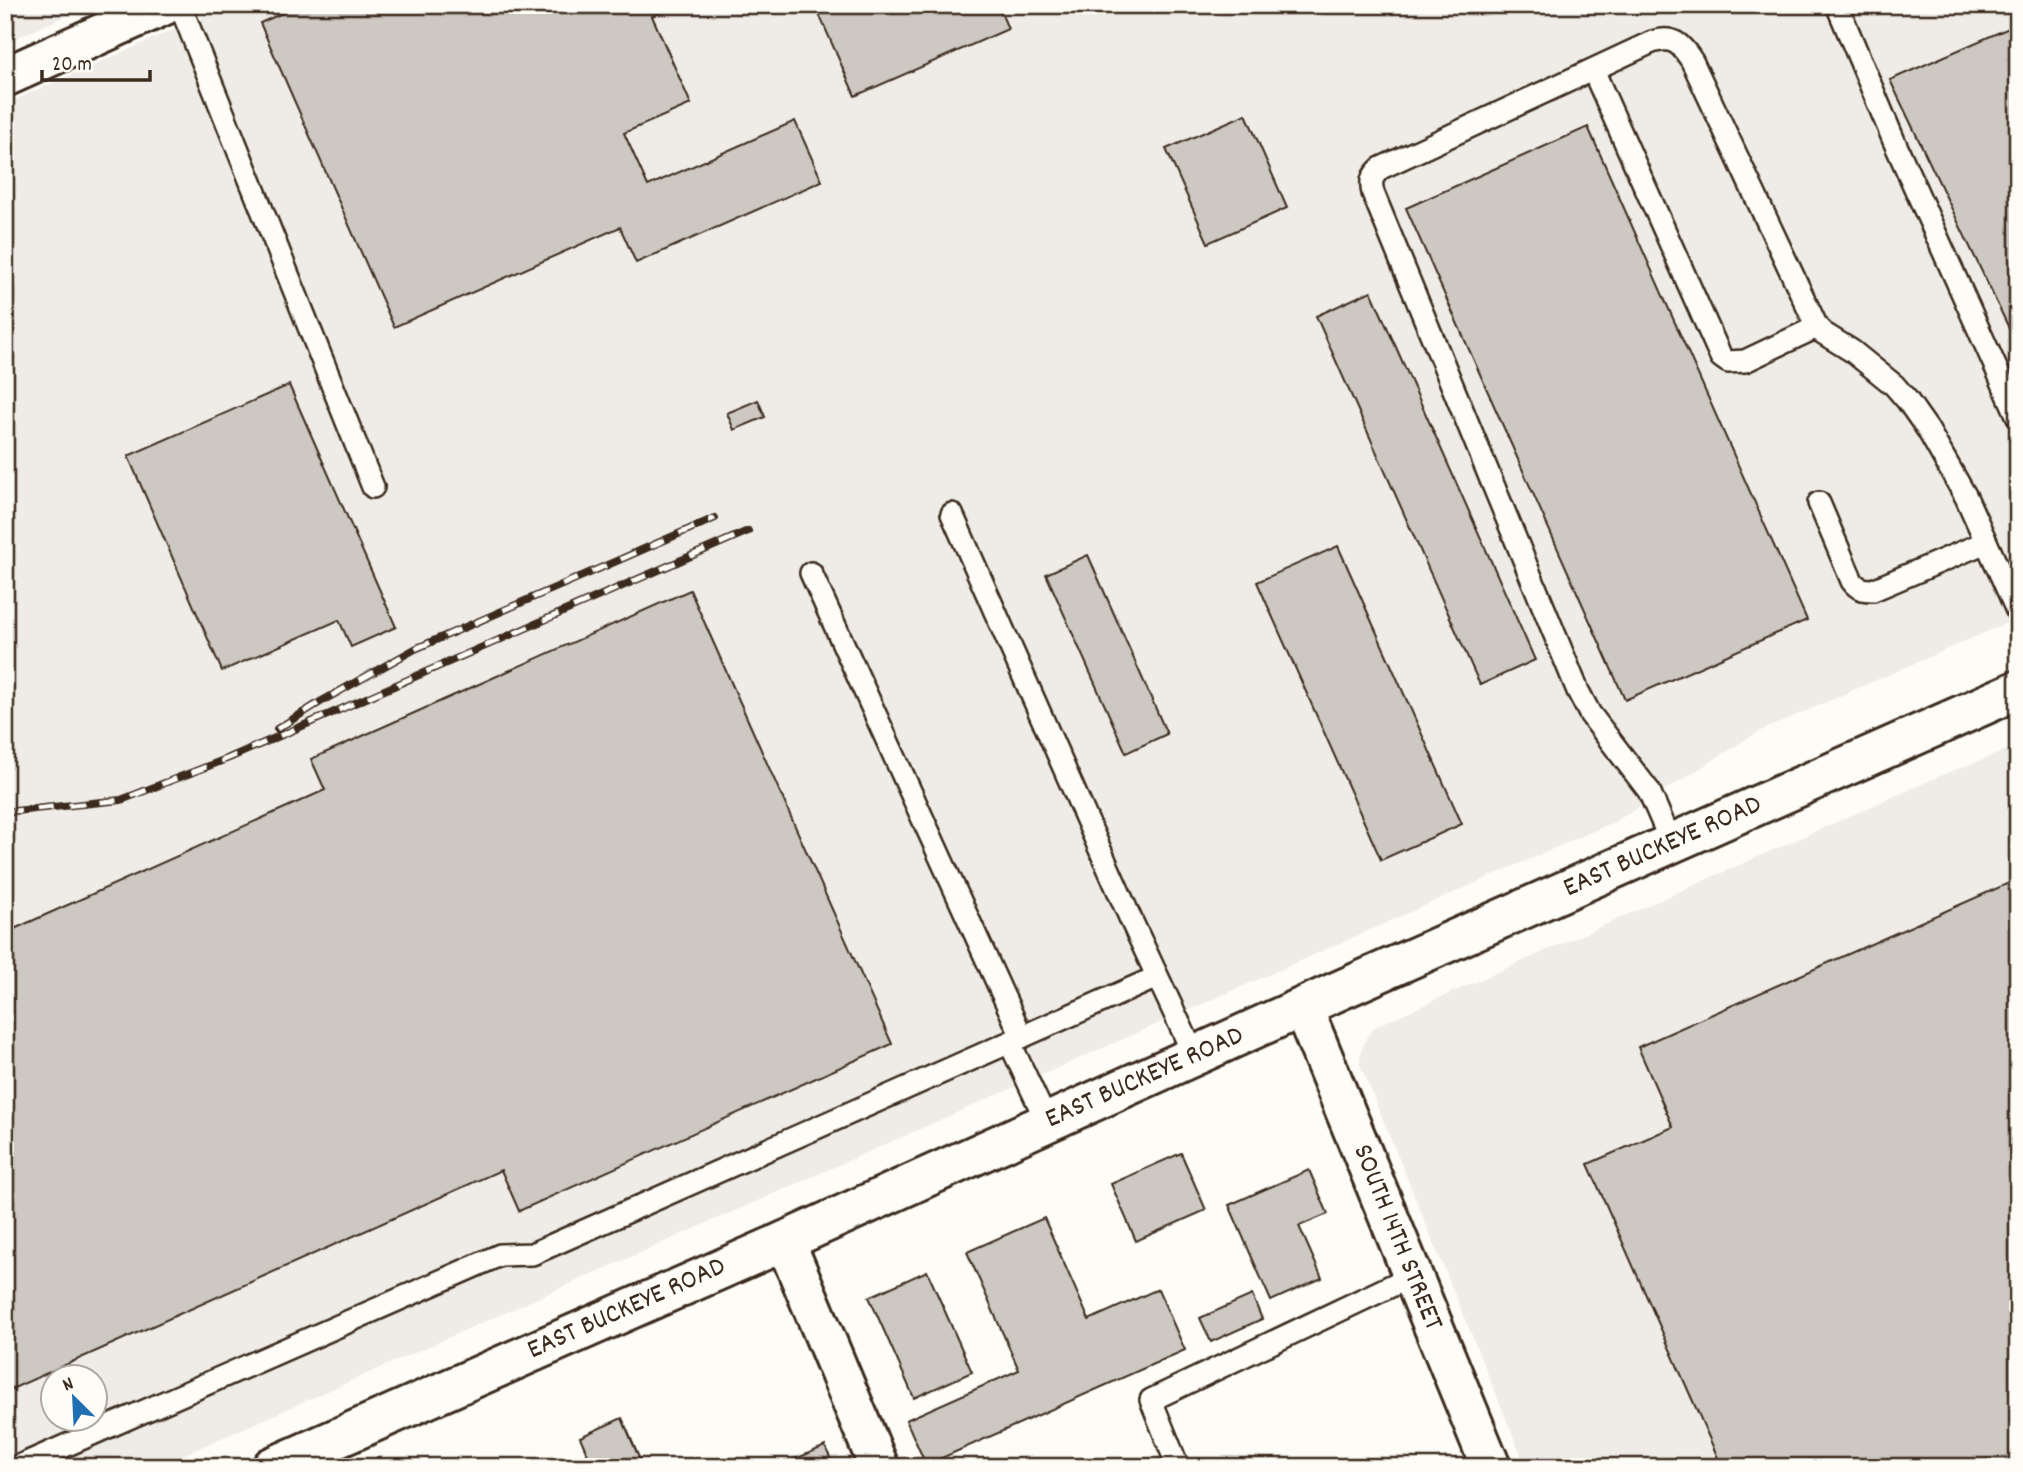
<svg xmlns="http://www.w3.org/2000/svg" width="2023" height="1472" viewBox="0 0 2023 1472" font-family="Dekko,sans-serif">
	<rect width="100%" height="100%" fill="#fdfcf7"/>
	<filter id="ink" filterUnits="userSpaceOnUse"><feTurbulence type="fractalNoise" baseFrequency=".0143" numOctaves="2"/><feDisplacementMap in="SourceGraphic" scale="14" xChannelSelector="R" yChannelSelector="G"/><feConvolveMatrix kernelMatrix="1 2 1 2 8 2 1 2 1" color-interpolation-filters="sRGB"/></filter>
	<g filter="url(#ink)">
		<g fill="#efece7" fill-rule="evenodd">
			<path d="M 5,5 L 91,5 L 5,43 Z"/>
			<path d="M 229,5 L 2018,5 L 2018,618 L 1758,732 L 1616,821 L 156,1467 L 5,1467 L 5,104 ZM 52,1378 L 94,1378 L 94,1420 L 52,1420 Z"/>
			<path d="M 2018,746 L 2018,1467 L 1526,1467 L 1360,1064 L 1361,1052 L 1367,1036 L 1376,1026 L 1947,773 Z"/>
		</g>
		<g fill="#cdc8c2" stroke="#3b2a1e" stroke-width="2">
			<path d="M 300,5 L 677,5 L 652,16 L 691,104 L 624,133 L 648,186 L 795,121 L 822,181 L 636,263 L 620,227 L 394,327 L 260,23 Z"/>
			<path d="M 815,5 L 998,5 L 1008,29 L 855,96 Z"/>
			<path d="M 2018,24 L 2018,347 L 1890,80 Z"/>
			<path d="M 1246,114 L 1287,208 L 1208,243 L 1166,149 Z"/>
			<path d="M 1588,127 L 1807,620 L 1625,700 L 1406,208 Z"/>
			<path d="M 1371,291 L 1535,660 L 1480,685 L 1316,316 Z"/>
			<path d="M 289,385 L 396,627 L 351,647 L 339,620 L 222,671 L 128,456 Z"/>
			<path d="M 758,400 L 765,417 L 734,430 L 727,413 Z"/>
			<path d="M 1338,546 L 1462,824 L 1381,860 L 1257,582 Z"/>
			<path d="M 1088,555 L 1167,734 L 1126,753 L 1046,574 Z"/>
			<path d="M 690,590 L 892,1044 L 519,1211 L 501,1170 L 5,1392 L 5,933 L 325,790 L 311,759 Z"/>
			<path d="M 2018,879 L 2018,1467 L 1722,1467 L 1588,1164 L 1673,1127 L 1638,1047 Z"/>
			<path d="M 1181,1153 L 1206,1210 L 1136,1241 L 1111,1184 Z"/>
			<path d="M 1309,1170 L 1328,1214 L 1299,1226 L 1322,1278 L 1271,1301 L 1229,1205 Z"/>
			<path d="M 1044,1218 L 1089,1320 L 1158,1289 L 1185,1350 L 926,1465 L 906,1420 L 1019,1370 L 967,1252 Z"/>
			<path d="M 927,1271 L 972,1372 L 914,1398 L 869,1297 Z"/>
			<path d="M 1252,1295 L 1262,1319 L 1211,1342 L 1200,1318 Z"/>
			<path d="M 622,1418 L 643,1467 L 593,1467 L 580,1437 Z"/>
			<path d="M 825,1446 L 834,1467 L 777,1467 Z"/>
		</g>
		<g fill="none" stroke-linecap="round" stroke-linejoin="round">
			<defs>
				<g id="lane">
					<path d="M 180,5 L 373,487"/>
					<path d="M 1837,5 L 1894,141 L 2018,417"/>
					<path d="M 1593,70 L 1721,357 L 1728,362 L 1745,361 L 1817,327"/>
					<path d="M 1819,503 L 1852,581 C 1858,589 1863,590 1873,590 L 1986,542"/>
					<path d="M 952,514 L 1132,922 L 1195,1057"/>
					<path d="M 811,573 L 1022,1037"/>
					<path d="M 1672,844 L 1649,791 L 1590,714 L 1578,691 L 1373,193 C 1370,181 1372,176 1381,168 L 1652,42 C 1673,35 1681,44 1692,61 L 1817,327 L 1823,333 L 1852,351 L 1894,385 L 1907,400 L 1928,430 L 1966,497 L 2018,613"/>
					<path d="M 1010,1043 L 1047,1122"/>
					<path d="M 17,1467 L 500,1255 L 532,1254 L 1157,977"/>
					<path d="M 1178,1467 L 1151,1400 L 1412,1276"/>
				</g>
				<g id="street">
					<path d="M 5,77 L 165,5"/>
					<path d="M 1303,1008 L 1491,1467"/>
					<path d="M 785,1241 L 879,1467"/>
				</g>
				<path id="secondary" d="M 272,1467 L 785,1241 L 1338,991 L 2018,690"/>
			</defs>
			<use href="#lane" stroke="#3b2a1e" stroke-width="26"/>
			<use href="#street" stroke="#3b2a1e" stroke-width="44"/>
			<use href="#secondary" stroke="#3b2a1e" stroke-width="44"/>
			<use href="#lane" stroke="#fdfcf7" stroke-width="21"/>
			<use href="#street" stroke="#fdfcf7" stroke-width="38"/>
			<use href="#secondary" stroke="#fdfcf7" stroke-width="38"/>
			<defs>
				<g id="rail">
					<path d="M 277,729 L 322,701 L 415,649 L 715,518"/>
					<path d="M 5,812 L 121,800 L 229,758 L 748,531"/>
				</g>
			</defs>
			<use href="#rail" stroke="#3b2a1e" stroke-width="8"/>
			<use href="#rail" stroke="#fdfcf7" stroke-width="5" stroke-dasharray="16" stroke-linecap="butt"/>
		</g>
	</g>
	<g text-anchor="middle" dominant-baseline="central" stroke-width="7" stroke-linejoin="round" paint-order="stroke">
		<g font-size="28" fill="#3b2a1e" stroke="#fdfcf7">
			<text transform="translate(1663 848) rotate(-24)">EAST BUCKEYE ROAD</text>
			<text transform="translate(1145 1079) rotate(-24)">EAST BUCKEYE ROAD</text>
			<text transform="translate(1396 1238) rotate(68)">SOUTH 14TH STREET</text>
			<text transform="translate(627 1310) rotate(-24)">EAST BUCKEYE ROAD</text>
		</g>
	</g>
	<rect width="2023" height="1472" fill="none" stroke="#fdfcf7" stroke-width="28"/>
	<rect x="14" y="14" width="1995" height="1444" fill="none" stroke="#3b2a1e" stroke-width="2.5" filter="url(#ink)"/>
	<g transform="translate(74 1398) rotate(336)"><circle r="33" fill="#fdfcf7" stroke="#afa8a0" stroke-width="2"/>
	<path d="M0-5L12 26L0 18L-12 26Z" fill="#1f6fb2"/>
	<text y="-10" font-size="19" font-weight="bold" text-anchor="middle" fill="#3b2a1e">N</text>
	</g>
	<path d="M42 70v10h108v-10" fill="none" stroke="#3b2a1e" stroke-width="3.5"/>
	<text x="52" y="70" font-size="21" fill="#3b2a1e" stroke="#fdfcf7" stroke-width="5" paint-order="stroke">20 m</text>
</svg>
